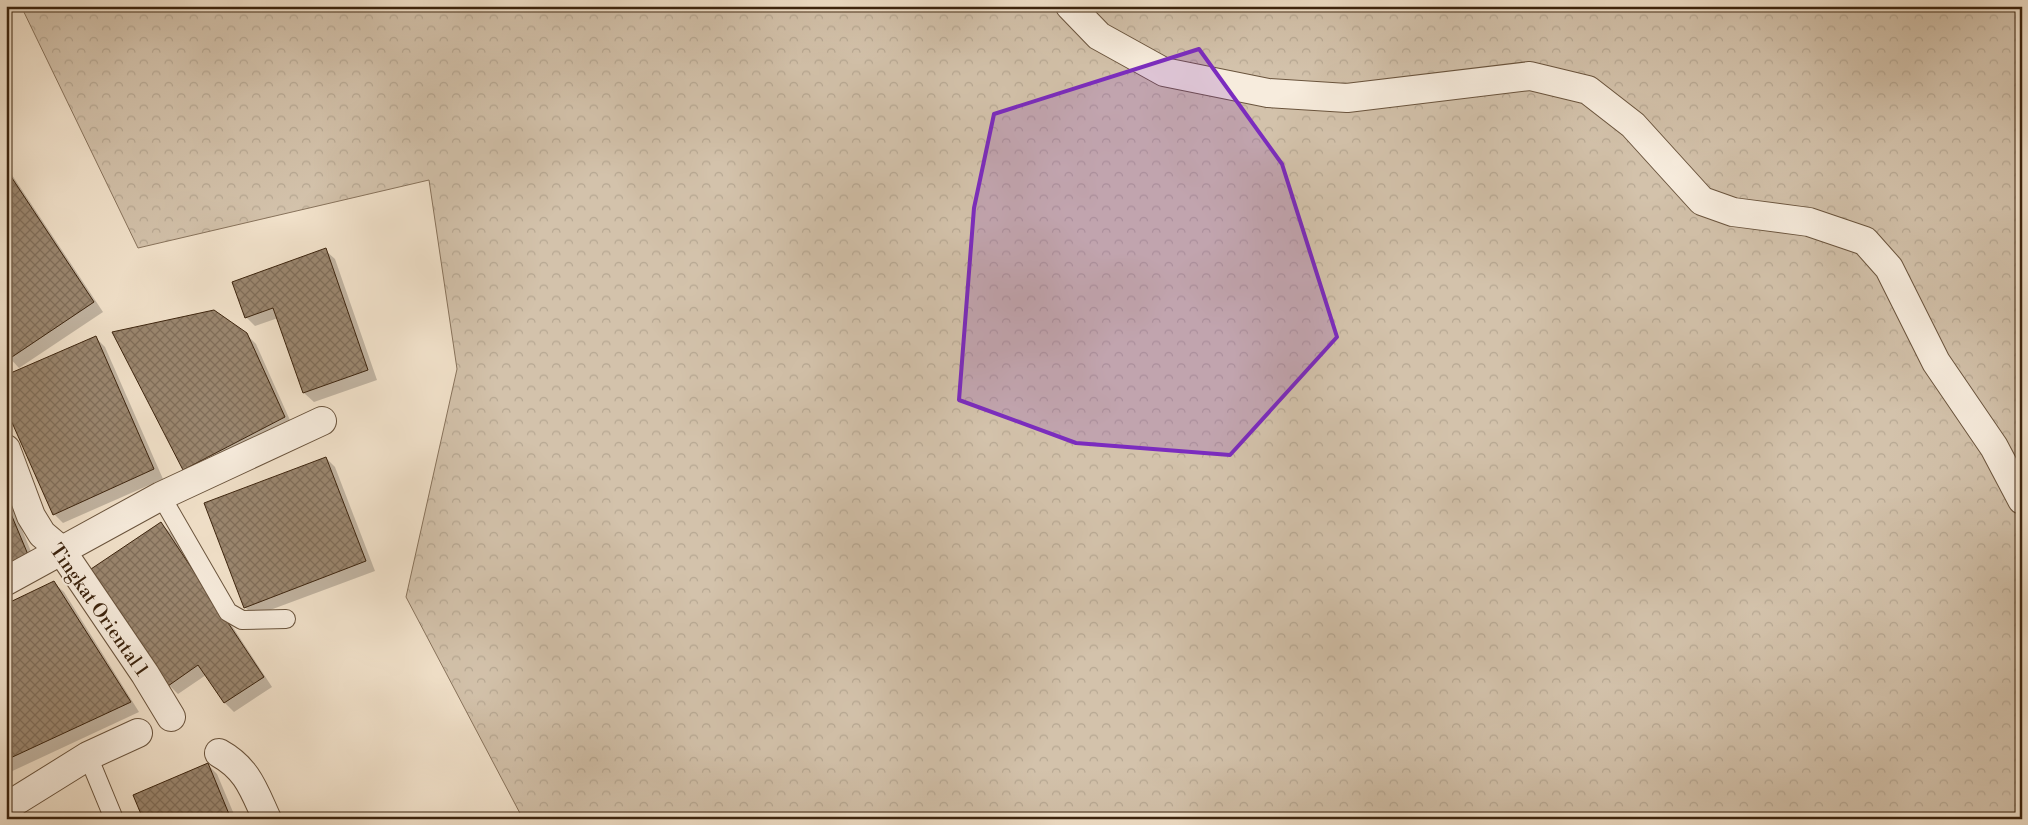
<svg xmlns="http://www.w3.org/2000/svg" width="2028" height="825" viewBox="0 0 2028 825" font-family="'Libre Bodoni',serif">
	<defs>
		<pattern id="forest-crowns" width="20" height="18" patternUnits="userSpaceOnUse" patternTransform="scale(1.25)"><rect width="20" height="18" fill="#d3c2ab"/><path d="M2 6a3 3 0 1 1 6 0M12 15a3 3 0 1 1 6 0" fill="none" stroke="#b6a792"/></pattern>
		<pattern id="building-cross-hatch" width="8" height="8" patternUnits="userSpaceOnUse" patternTransform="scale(1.25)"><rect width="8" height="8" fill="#9b8770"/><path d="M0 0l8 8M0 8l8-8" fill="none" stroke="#806e5a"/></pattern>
	</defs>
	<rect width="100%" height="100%" fill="#f2e2cb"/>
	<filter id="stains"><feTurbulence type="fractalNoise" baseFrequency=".004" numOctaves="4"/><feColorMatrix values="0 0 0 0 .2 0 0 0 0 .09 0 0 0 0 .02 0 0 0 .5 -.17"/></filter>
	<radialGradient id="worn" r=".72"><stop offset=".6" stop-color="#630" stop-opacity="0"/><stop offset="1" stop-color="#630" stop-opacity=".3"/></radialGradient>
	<path fill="url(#forest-crowns)" stroke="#88735c" d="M 21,6 L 2022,6 L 2022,819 L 523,819 L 406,597 L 457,369 L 429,180 L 138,248 Z"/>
	<g fill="#0003">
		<path d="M 6,166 L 103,312 L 19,368 L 6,354 Z"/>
		<path d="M 325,250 L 335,259 L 377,380 L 314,402 L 304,393 L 278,318 L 255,326 L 246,317 Z"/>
		<path d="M 246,334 L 256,344 L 293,427 L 193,479 L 184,470 Z"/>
		<path d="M 95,337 L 105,347 L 163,479 L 63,523 L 54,514 Z"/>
		<path d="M 326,458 L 335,467 L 375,571 L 254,616 L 245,607 Z"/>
		<path d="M 6,491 L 37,566 L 6,579 Z"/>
		<path d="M 161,524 L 171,533 L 272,687 L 234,712 L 225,703 L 206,675 L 178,694 L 169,685 Z"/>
		<path d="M 54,583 L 64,592 L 139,712 L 6,774 L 6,606 Z"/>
		<path d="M 208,765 L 217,774 L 236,819 L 144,819 Z"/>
	</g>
	<g fill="url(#building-cross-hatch)" stroke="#3c240e">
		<path d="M 6,169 L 94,302 L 9,359 L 6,356 Z"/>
		<path d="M 326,248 L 368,370 L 303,393 L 273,308 L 245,318 L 232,282 Z"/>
		<path d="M 214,310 L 247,333 L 285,417 L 183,470 L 112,332 Z"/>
		<path d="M 96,336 L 154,469 L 53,515 L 6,409 L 6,375 Z"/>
		<path d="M 326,457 L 366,561 L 244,608 L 204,503 Z"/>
		<path d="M 6,502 L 29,557 L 6,566 Z"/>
		<path d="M 161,522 L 264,677 L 224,703 L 198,665 L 168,686 L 91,569 Z"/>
		<path d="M 54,581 L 131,702 L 6,760 L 6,604 Z"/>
		<path d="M 208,763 L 231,819 L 143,819 L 133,795 Z"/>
	</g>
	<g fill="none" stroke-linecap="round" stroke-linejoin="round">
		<defs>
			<g id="lane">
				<path d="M 161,496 L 228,612 L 242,620 L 286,619"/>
				<path d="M 88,756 L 114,819"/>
			</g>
			<g id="street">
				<path d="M 1070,6 L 1099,36 L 1164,72 L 1268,93 L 1347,98 L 1530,76 L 1588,90 L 1633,125 L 1702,201 L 1733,212 L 1809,222 L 1865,241 L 1889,268 L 1936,362 L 1994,447 L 2022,500"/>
				<path d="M 6,449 L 31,516 L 42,534 L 61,550 L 145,674 L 171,717"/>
				<path d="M 6,581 L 161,496 L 322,421"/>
				<path d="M 219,753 C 248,769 254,791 267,819"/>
				<path d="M 6,807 L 88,756 L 138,733"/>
			</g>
		</defs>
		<use href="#lane" stroke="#6a543d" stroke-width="20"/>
		<use href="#street" stroke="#6a543d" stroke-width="30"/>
		<use href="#lane" stroke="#f7ecdd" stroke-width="18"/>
		<use href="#street" stroke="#f7ecdd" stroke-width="28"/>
	</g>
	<path fill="#7b2cbf" fill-opacity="0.2" stroke="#7b2cbf" stroke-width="4" stroke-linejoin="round" d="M 1199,49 L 1282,164 L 1337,337 L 1230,455 L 1076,443 L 959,400 L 974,208 L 994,114 Z"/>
	<g text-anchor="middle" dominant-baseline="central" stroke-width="4" stroke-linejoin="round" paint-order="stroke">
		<g font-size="19" fill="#3c240e" stroke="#f7ecdd">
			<text transform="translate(99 610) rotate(55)">Tingkat Oriental 1</text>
		</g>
	</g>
	<rect width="2028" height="825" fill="none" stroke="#f2e2cb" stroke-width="25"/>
	<rect x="8" y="8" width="2013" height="810" fill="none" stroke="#3c240e" stroke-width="2.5"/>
	<rect x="12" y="12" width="2003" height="800" fill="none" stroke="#3c240e"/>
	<rect width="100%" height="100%" filter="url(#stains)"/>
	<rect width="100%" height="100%" fill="url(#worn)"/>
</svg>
